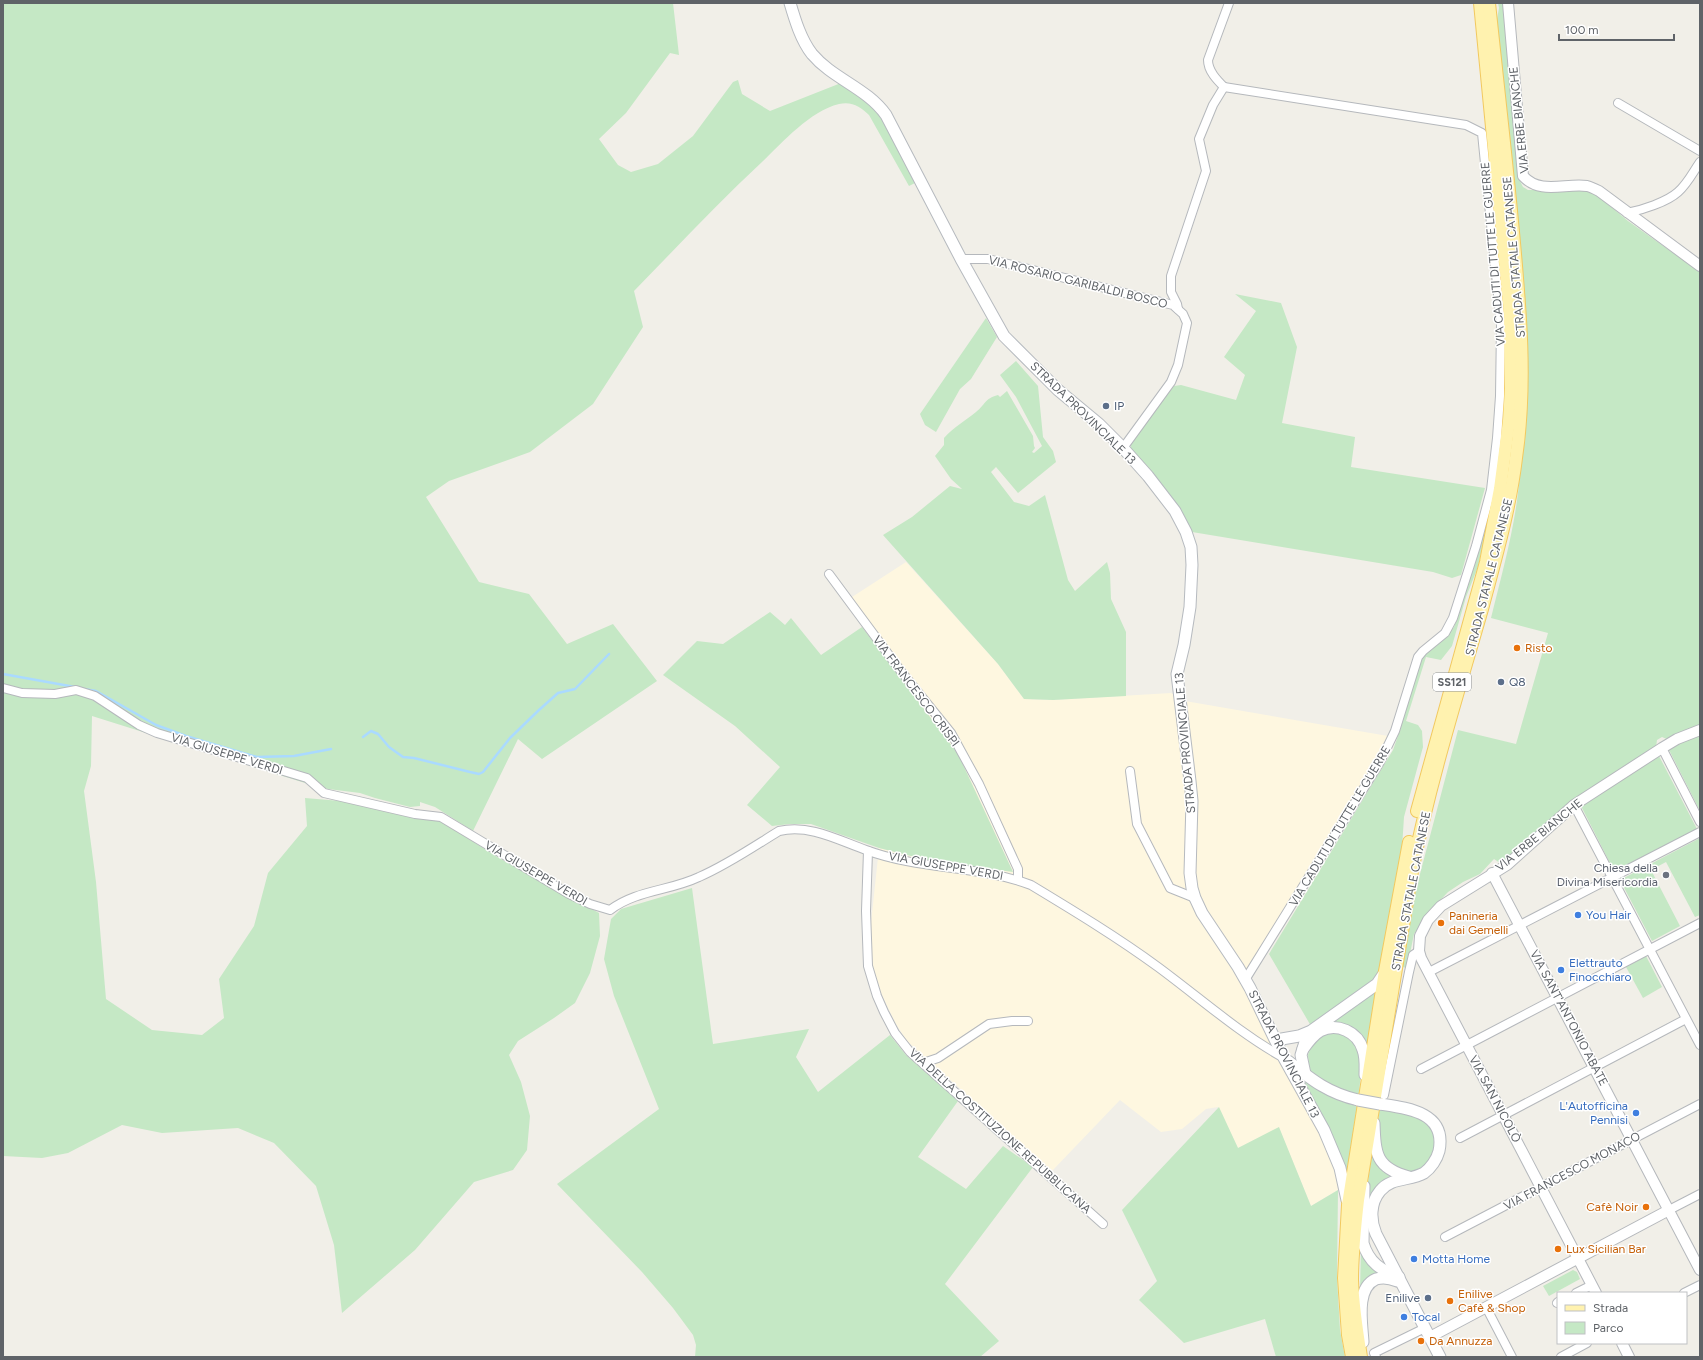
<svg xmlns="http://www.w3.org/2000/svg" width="1703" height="1360" viewBox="0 0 1703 1360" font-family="Figtree,sans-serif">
	<rect width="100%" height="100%" fill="#f1efe8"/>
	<path fill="#fef7e0" d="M 906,562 L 998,664 L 1024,699 L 1053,700 L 1171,693 L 1185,701 L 1388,736 L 1380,756 L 1240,982 L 1324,1139 L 1334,1163 L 1338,1190 L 1311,1206 L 1279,1128 L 1238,1148 L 1218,1107 L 1206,1109 L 1182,1129 L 1161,1132 L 1120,1100 L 1052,1171 L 907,1041 L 896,1024 L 878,987 L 871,961 L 871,923 L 879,848 L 931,861 L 1013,871 L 958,754 L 862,627 L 869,623 L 852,597 Z"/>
	<g fill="#c5e8c5">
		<path d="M 3,3 L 673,3 L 679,55 L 670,53 L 626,113 L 599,139 L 618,165 L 631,172 L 658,164 L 693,136 L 733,82 L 738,80 L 742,94 L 770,111 L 841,83 L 854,92 L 879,113 L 917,182 L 909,186 L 869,115 C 861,107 852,101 839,104 C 810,111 783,142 762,162 C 718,203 676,248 634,291 L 643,327 L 593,404 L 530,452 L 449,481 L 426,497 L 479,582 L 529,594 L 567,644 L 613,624 L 657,681 L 542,759 L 518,739 L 473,831 L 435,807 L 420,802 L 420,806 L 410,807 L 375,798 L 360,793 L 328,789 L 305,783 L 92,716 L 91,766 L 84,791 L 96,882 L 106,999 L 152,1030 L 202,1035 L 224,1018 L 219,979 L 254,926 L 268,873 L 307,826 L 305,798 L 352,802 L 418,819 L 439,820 L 499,858 L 599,913 L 600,936 L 590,973 L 575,1003 L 554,1018 L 518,1041 L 509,1055 L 521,1082 L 530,1116 L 527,1150 L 513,1170 L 474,1182 L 415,1250 L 342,1313 L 334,1245 L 316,1186 L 274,1143 L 238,1128 L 162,1133 L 122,1125 L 68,1153 L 42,1158 L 3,1156 Z"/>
		<path d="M 1498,3 L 1503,3 L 1520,181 L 1523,187 L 1528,190 L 1585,190 L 1597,195 L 1628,221 L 1700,272 L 1700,726 L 1669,740 L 1662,737 L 1657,740 L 1656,747 L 1566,806 L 1506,861 L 1500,863 L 1494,859 L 1480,874 L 1463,882 L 1448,892 L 1431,910 L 1414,934 L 1407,968 L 1402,967 L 1412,905 L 1420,874 L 1458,730 L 1516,744 L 1548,633 L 1491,618 C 1503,569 1517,521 1520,471 L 1497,19 L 1499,8 Z"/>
		<path d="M 1235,294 L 1281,303 L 1297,347 L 1282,423 L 1355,437 L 1351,467 L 1485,488 L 1461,575 L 1452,578 L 1433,572 L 1192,532 L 1179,507 L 1161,483 L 1131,451 L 1131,444 L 1136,434 L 1174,386 L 1181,385 L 1236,400 L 1245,375 L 1224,357 L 1256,311 Z"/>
		<path d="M 986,318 L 997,337 L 971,379 L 960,389 L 936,432 L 925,425 L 920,414 Z"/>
		<path d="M 1016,361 L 1038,386 L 1043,437 L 1053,451 L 1056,462 L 1018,493 L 996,467 L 991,472 L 1014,502 L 1029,506 L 1045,495 L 1068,580 L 1075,591 L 1107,562 L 1110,573 L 1111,599 L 1126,632 L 1126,696 L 1053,700 L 1024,699 L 998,664 L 883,535 L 912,517 L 950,486 L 962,489 L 951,479 L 935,456 L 944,445 L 944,438 C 954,427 965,421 976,412 C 986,404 984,399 998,395 L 1000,397 L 1007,391 L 1033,436 L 1034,446 L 1035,448 L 1032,452 L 1034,453 L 1042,446 L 1016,397 L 1000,375 Z"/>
		<path d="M 1489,516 L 1478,567 L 1466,597 L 1452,646 L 1441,660 L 1426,657 L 1406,721 L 1418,725 L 1422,731 L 1423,747 L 1404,817 L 1402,848 L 1380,970 L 1374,982 L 1311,1026 L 1269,954 L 1393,750 L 1400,730 L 1419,663 C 1427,648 1444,641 1454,627 Z"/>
		<path d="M 770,612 L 785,625 L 791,618 L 821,655 L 862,627 L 958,754 L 1013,872 L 931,861 L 879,848 L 811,824 L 790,824 L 772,826 L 747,805 L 780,767 L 735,726 L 663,675 L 697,641 L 723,644 Z"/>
		<path d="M 1700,734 L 1700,811 L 1668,748 Z"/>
		<path d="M 1659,756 L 1697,829 L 1615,873 L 1581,806 Z"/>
		<path d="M 1700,838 L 1700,915 L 1695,917 L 1666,862 L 1651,870 L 1680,926 L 1652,941 L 1620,880 Z"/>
		<path d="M 692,888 L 713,1044 L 809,1029 L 796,1057 L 818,1092 L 890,1035 L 906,1055 L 958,1101 L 918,1157 L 966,1189 L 1003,1146 L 1033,1167 L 945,1284 L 999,1341 L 980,1357 L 695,1357 L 696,1345 L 693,1335 L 673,1308 L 642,1272 L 557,1184 L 659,1109 L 614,996 L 604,959 L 611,919 L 621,909 Z"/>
		<path d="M 1646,956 L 1662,987 L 1643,998 L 1626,967 Z"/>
		<path d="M 1377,988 L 1367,1052 L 1363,1041 L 1322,1027 Z"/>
		<path d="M 1335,1030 L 1353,1038 L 1362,1056 L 1359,1095 L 1347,1093 L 1314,1075 L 1309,1068 L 1308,1055 L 1311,1046 L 1315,1039 Z"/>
		<path d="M 1297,1074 C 1314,1090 1334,1100 1357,1106 L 1347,1172 L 1327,1126 Z"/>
		<path d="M 1219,1107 L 1238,1148 L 1279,1127 L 1311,1206 L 1338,1190 L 1337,1278 L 1340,1330 L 1345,1357 L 1276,1357 L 1265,1319 L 1184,1343 L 1139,1300 L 1157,1281 L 1122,1210 Z"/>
		<path d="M 1379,1109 L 1414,1115 L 1428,1123 L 1436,1136 L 1433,1157 L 1422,1168 L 1407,1173 L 1391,1168 L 1377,1145 Z"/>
		<path d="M 1372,1151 L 1396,1176 L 1368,1207 L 1367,1190 Z"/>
		<path d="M 1361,1246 L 1380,1271 L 1360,1291 Z"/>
		<path d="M 1573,1270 L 1577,1272 L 1580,1279 L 1549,1296 L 1543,1286 Z"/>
	</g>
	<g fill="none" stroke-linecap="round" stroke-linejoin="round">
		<g stroke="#aadaff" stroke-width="2.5">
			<path d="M 3,674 L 75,687"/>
			<path d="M 84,689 L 96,691 L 156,725 L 186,736 L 257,757 L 294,756 L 331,749"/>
			<path d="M 363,737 L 371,731 L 378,734 L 389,747 L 403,757 L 414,758 L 470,772 L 479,774 L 483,772 L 510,738 L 539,710 L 558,693 L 575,689 L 609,654"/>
		</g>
		<defs>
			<g id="minor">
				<path d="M 1224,87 L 1466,125 L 1482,133 L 1501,325 L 1500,396 L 1497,438 L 1491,490 L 1476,546 L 1453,618 L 1445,633 L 1423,651 L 1418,657 L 1395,731 L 1380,762 L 1245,980"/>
				<path d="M 1224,87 C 1217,80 1208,71 1208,60 L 1229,3"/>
				<path d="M 1618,103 L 1700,151"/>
				<path d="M 1627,213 C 1642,210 1667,202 1678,192 C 1688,183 1693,172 1700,162"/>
				<path d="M 961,259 L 988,259 L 1173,305 L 1183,314 L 1187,323 L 1178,365 L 1171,382 L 1123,448"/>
				<path d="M 1178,309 L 1177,304 L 1171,292 L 1171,276 L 1206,171 L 1199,139 L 1213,105 L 1224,87"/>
				<path d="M 829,574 L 900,670 L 951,733 L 979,784 L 1018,869 L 1018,880"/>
				<path d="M 3,688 L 22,693 L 55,694 L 76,690 L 95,696 L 139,725 L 157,733 L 307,778 L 324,793 L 415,814 L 441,817 L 569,894 L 590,904 L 610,910 C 636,890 670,891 699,877 C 727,865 753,847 779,831 C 810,824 838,840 866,850 C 919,870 978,865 1031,885 C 1074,911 1117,937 1158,967 C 1200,998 1239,1033 1284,1058"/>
				<path d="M 1662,748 L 1700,822"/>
				<path d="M 1130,771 L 1137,824 L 1170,888 L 1195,898"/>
				<path d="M 1574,805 L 1700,1045"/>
				<path d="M 868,851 L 866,911 L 868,966 L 877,996 L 884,1012 L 895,1033 L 910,1052 L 1103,1224"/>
				<path d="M 1429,972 L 1700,832"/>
				<path d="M 923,1063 L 938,1058 L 989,1024 L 1012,1021 L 1028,1021"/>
				<path d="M 1421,1069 L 1700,923"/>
				<path d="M 1384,1095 L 1409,972 L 1413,955 L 1419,951"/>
				<path d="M 1460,1138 L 1686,1019"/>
				<path d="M 1669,1210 L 1700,1194"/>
				<path d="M 1445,1237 L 1700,1104"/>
				<path d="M 1576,1293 L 1592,1285"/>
				<path d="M 1684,1293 L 1700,1285"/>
				<path d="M 1557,1303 L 1558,1302"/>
				<path d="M 1486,1307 L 1512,1357"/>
				<path d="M 1376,1357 L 1374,1353 L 1425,1328"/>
				<path d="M 1561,1357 L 1587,1343"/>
			</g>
			<g id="tertiary">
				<path d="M 1508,3 L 1523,176 C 1540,195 1565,183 1587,186 C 1591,187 1595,189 1599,191 L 1700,266"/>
				<path d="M 1492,873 L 1700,1270"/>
				<path d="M 1596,1293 L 1421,958 L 1419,951 L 1420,936 L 1428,920 L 1441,906 L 1507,865 L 1574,805 L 1662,748 L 1677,739 L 1700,730"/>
				<path d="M 1430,1337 L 1669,1210"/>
				<path d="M 1622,1343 L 1629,1357"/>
			</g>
			<g id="secondary">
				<path d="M 790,3 C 795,20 801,40 812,54 C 833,79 867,88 886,115 L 961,259 L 1004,336 L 1058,390 L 1099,424 L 1123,448 L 1148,476 L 1175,511 L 1186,532 L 1191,547 L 1192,565 L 1190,607 L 1184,645 L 1177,674 L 1190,781 L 1192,801 L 1190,873 L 1192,888 L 1195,898 L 1202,913 L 1238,967 L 1250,988 L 1284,1058 L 1324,1130 L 1340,1168 L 1347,1200"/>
				<path d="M 1276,1040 L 1299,1036 L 1311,1031 L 1377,984 L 1385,972"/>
				<path d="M 1303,1049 C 1308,1042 1313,1035 1320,1031 C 1337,1022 1358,1032 1363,1050 C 1366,1058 1365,1066 1365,1075"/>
				<path d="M 1288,1061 C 1312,1080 1328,1093 1358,1100"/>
				<path d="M 1305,1074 L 1301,1055 L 1305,1042"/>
				<path d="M 1380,1104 C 1407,1108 1447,1112 1439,1151 C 1437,1159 1431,1168 1424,1173 C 1410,1181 1391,1177 1380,1191 C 1370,1203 1370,1220 1376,1234 L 1440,1357"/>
				<path d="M 1374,1123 C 1375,1154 1376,1168 1409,1177"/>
				<path d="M 1364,1186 L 1363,1243 C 1369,1263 1381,1270 1399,1277"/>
				<path d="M 1363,1342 C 1362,1324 1355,1288 1376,1279 C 1383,1277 1390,1278 1397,1281"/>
			</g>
			<g id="primary">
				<path d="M 1417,811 L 1486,562 L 1500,489 L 1509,421 L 1511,388 L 1510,313 L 1480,3"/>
				<path d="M 1352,1357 L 1348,1335 L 1344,1278 L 1348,1205 L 1385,971 L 1409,842"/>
				<path d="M 1361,1357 C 1357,1332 1353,1306 1352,1280 C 1352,1253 1355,1227 1358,1200 L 1412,871 C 1430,782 1457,696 1482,609 C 1495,560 1510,509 1516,458 C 1527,383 1520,308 1513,232 C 1506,156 1497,80 1489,3"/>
			</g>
		</defs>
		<use href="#minor" stroke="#b5b8bc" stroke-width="10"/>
		<use href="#tertiary" stroke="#b5b8bc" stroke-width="12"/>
		<use href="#secondary" stroke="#b6babf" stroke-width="13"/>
		<use href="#primary" stroke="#f2c960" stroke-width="14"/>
		<use href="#minor" stroke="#fff" stroke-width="8"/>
		<use href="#tertiary" stroke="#fff" stroke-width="10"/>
		<use href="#secondary" stroke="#fff" stroke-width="11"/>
		<use href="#primary" stroke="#fff2af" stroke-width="12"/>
		<defs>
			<path id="secondary-bridge" d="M 1358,1100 L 1380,1104"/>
		</defs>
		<use href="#secondary-bridge" stroke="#b6babf" stroke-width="13" stroke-linecap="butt"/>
		<use href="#secondary-bridge" stroke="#fff" stroke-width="11"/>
	</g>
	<g fill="#5c6f8a" stroke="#fff" stroke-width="1.5">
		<circle cx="1106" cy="406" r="4"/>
		<circle cx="1501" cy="682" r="4"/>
		<circle cx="1428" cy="1298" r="4"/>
	</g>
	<g fill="#e8710a" stroke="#fff" stroke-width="1.5">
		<circle cx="1517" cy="648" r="4"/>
		<circle cx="1441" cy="923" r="4"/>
		<circle cx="1646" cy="1207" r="4"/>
		<circle cx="1558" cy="1249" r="4"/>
		<circle cx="1450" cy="1301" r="4"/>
		<circle cx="1421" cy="1341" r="4"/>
	</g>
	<circle fill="#6b7280" stroke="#fff" stroke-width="1.5" cx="1666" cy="875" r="4"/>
	<g fill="#3f7fe0" stroke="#fff" stroke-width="1.5">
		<circle cx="1578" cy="915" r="4"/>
		<circle cx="1561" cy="970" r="4"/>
		<circle cx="1636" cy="1113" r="4"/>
		<circle cx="1414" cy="1259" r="4"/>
		<circle cx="1404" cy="1317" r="4"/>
	</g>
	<g text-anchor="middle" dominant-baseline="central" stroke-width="3" stroke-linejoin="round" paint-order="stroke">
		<rect fill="#fff" stroke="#8f9295" stroke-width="1" x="1433" y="673" width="38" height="18" rx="3"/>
		<g font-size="11" font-weight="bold" fill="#5f6368">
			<text x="1452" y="682">SS121</text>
		</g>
		<g font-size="12" fill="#5f6368" stroke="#fff">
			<text transform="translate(1519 120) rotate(-96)">VIA ERBE BIANCHE</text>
			<text transform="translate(1493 254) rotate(-95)">VIA CADUTI DI TUTTE LE GUERRE</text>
			<text transform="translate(1514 257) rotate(-95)">STRADA STATALE CATANESE</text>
			<text transform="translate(1078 282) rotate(14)">VIA ROSARIO GARIBALDI BOSCO</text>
			<text transform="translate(1083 413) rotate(44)">STRADA PROVINCIALE 13</text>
			<text transform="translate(1489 577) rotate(-76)">STRADA STATALE CATANESE</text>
			<text transform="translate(916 691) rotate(53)">VIA FRANCESCO CRISPI</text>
			<text transform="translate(1185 743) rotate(-95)">STRADA PROVINCIALE 13</text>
			<text transform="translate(227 754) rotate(17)">VIA GIUSEPPE VERDI</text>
			<text transform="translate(1340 826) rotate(-59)">VIA CADUTI DI TUTTE LE GUERRE</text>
			<text transform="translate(1539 835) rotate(-39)">VIA ERBE BIANCHE</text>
			<text transform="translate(946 866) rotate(10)">VIA GIUSEPPE VERDI</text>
			<text transform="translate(536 873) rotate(30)">VIA GIUSEPPE VERDI</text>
			<text transform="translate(1411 891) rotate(-79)">STRADA STATALE CATANESE</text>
			<text transform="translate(1569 1018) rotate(62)">VIA SANT'ANTONIO ABATE</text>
			<text transform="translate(1284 1054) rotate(63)">STRADA PROVINCIALE 13</text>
			<text transform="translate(1495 1099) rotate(62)">VIA SAN NICOLÒ</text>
			<text transform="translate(1000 1131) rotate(42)">VIA DELLA COSTITUZIONE REPUBBLICANA</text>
			<text transform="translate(1572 1171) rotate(-28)">VIA FRANCESCO MONACO</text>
		</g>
		<g font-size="12" fill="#4e5e75" stroke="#fff" text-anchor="start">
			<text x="1114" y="406">IP</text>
			<text x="1509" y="682">Q8</text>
			<text x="1420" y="1298" text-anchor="end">Enilive</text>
		</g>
		<g font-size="12" fill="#c56008" stroke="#fff" text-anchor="start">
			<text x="1525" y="648">Risto</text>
			<text x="1449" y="916">Panineria<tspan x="1449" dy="14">dai Gemelli</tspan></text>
			<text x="1638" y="1207" text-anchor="end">Cafè Noir</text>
			<text x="1566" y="1249">Lux Sicilian Bar</text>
			<text x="1458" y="1294">Enilive<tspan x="1458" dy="14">Cafè &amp; Shop</tspan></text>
			<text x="1429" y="1341">Da Annuzza</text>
		</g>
		<g font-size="12" fill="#5b616d" stroke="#fff" text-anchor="end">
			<text x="1658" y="868">Chiesa della<tspan x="1658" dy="14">Divina Misericordia</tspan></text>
		</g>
		<g font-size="12" fill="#366cbe" stroke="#fff" text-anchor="start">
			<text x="1586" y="915">You Hair</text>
			<text x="1569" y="963">Elettrauto<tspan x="1569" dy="14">Finocchiaro</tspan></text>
			<text x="1628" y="1106" text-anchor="end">L'Autofficina<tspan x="1628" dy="14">Pennisi</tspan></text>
			<text x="1422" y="1259">Motta Home</text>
			<text x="1412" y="1317">Tocal</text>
		</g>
	</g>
	<rect width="1703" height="1360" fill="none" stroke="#5f6368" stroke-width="8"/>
	<rect x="1557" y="1292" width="130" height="52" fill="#ffffff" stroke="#bfc1c3"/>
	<rect x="1565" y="1305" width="20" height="6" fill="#fff2af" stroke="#bfc1c3"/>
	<text x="1593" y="1312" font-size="12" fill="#5f6368">Strada</text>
	<rect x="1565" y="1322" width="20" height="12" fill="#c5e8c5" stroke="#bfc1c3"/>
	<text x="1593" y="1332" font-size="12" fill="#5f6368">Parco</text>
	<path d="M1559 34v6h115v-6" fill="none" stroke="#5f6368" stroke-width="2"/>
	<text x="1565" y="34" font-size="12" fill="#5f6368" stroke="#ffffff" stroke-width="3" paint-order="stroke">100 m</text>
</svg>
